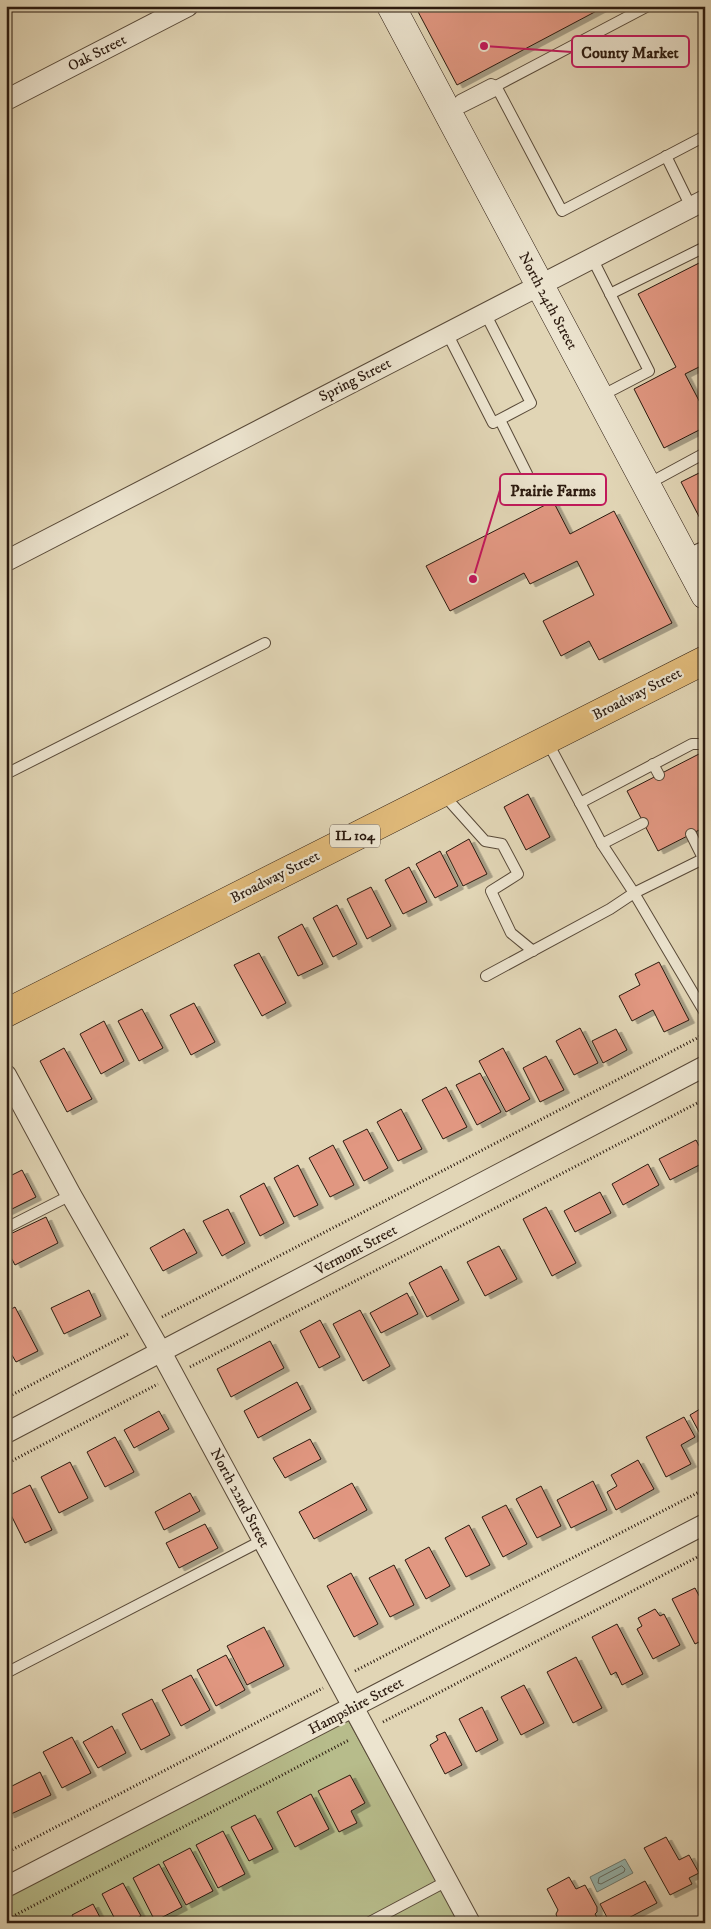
<svg xmlns="http://www.w3.org/2000/svg" width="711" height="1929" viewBox="0 0 711 1929" font-family="'IM FELL DW Pica',serif">
	<defs>
		<filter id="shadow"><feDropShadow dx="5.5" dy="3" stdDeviation="0" flood-color="#0004"/></filter>
	</defs>
	<rect width="100%" height="100%" fill="#e1d5b5"/>
	<filter id="stains"><feTurbulence type="fractalNoise" baseFrequency=".004" numOctaves="4"/><feColorMatrix values="0 0 0 0 .2 0 0 0 0 .09 0 0 0 0 .02 0 0 0 .5 -.17"/></filter>
	<radialGradient id="worn" r=".72"><stop offset=".6" stop-color="#630" stop-opacity="0"/><stop offset="1" stop-color="#630" stop-opacity=".3"/></radialGradient>
	<path fill="#b7bc8b" stroke="#716b4d" d="M 348,1720 L 459,1923 L 6,1923 L 6,1898 Z"/>
	<path fill="#95b8b3" stroke="#6b7971" d="M 625,1859 L 633,1873 L 597,1892 L 590,1877 Z"/>
	<g fill="none" stroke-linecap="round" stroke-linejoin="round">
		<path stroke="#606961" stroke-width="1" d="M 622,1866 L 625,1869 L 624,1872 L 601,1884 L 598,1883 L 599,1878 Z"/>
	</g>
	<g fill="#e19781" stroke="#2b1a0f" filter="url(#shadow)">
		<path d="M 415,6 L 606,6 L 457,85 Z"/>
		<path d="M 705,260 L 705,364 L 685,374 L 705,412 L 705,427 L 664,448 L 634,389 L 676,367 L 638,294 Z"/>
		<path d="M 705,470 L 705,528 L 681,482 Z"/>
		<path d="M 553,501 L 570,534 L 614,511 L 672,623 L 599,660 L 589,641 L 561,656 L 543,621 L 594,595 L 577,561 L 530,584 L 524,573 L 450,611 L 426,566 Z"/>
		<path d="M 699,754 L 705,766 L 705,827 L 658,851 L 627,791 Z"/>
		<path d="M 528,794 L 550,837 L 526,850 L 504,807 Z"/>
		<path d="M 469,839 L 487,874 L 463,886 L 446,852 Z"/>
		<path d="M 440,851 L 458,886 L 435,898 L 416,864 Z"/>
		<path d="M 409,867 L 427,902 L 403,914 L 385,880 Z"/>
		<path d="M 371,887 L 391,926 L 367,939 L 347,899 Z"/>
		<path d="M 337,905 L 357,944 L 333,957 L 313,918 Z"/>
		<path d="M 302,924 L 323,964 L 298,976 L 278,937 Z"/>
		<path d="M 259,953 L 286,1003 L 262,1016 L 234,965 Z"/>
		<path d="M 659,962 L 689,1020 L 664,1032 L 653,1010 L 632,1021 L 619,996 L 640,985 L 635,974 Z"/>
		<path d="M 194,1003 L 215,1042 L 191,1055 L 170,1015 Z"/>
		<path d="M 142,1009 L 163,1048 L 139,1061 L 118,1021 Z"/>
		<path d="M 104,1021 L 124,1061 L 101,1074 L 80,1034 Z"/>
		<path d="M 580,1028 L 598,1063 L 574,1075 L 556,1041 Z"/>
		<path d="M 616,1029 L 627,1050 L 603,1063 L 592,1041 Z"/>
		<path d="M 64,1048 L 92,1099 L 67,1112 L 40,1061 Z"/>
		<path d="M 503,1048 L 530,1099 L 506,1112 L 479,1061 Z"/>
		<path d="M 546,1056 L 564,1090 L 540,1102 L 523,1068 Z"/>
		<path d="M 480,1073 L 501,1112 L 477,1125 L 456,1085 Z"/>
		<path d="M 446,1087 L 467,1127 L 443,1139 L 422,1100 Z"/>
		<path d="M 401,1109 L 422,1149 L 398,1161 L 377,1122 Z"/>
		<path d="M 367,1129 L 388,1168 L 364,1181 L 343,1141 Z"/>
		<path d="M 696,1140 L 705,1157 L 705,1162 L 670,1180 L 659,1159 Z"/>
		<path d="M 333,1145 L 354,1185 L 330,1197 L 309,1158 Z"/>
		<path d="M 648,1164 L 659,1185 L 623,1205 L 612,1184 Z"/>
		<path d="M 298,1165 L 318,1205 L 294,1217 L 274,1178 Z"/>
		<path d="M 22,1170 L 36,1197 L 6,1212 L 6,1178 Z"/>
		<path d="M 264,1183 L 284,1223 L 260,1236 L 240,1196 Z"/>
		<path d="M 600,1192 L 611,1213 L 575,1232 L 564,1211 Z"/>
		<path d="M 546,1207 L 576,1263 L 552,1276 L 523,1219 Z"/>
		<path d="M 228,1209 L 245,1243 L 222,1256 L 203,1221 Z"/>
		<path d="M 46,1217 L 58,1243 L 15,1265 L 6,1248 L 6,1236 Z"/>
		<path d="M 184,1229 L 197,1253 L 163,1271 L 150,1248 Z"/>
		<path d="M 499,1246 L 517,1279 L 485,1296 L 467,1262 Z"/>
		<path d="M 441,1266 L 459,1300 L 427,1317 L 409,1283 Z"/>
		<path d="M 89,1290 L 101,1316 L 64,1334 L 51,1308 Z"/>
		<path d="M 407,1293 L 418,1314 L 381,1333 L 370,1313 Z"/>
		<path d="M 15,1307 L 38,1351 L 16,1362 L 6,1345 L 6,1312 Z"/>
		<path d="M 360,1310 L 390,1366 L 363,1381 L 333,1324 Z"/>
		<path d="M 320,1320 L 340,1357 L 319,1368 L 300,1331 Z"/>
		<path d="M 270,1341 L 284,1368 L 231,1397 L 217,1369 Z"/>
		<path d="M 297,1382 L 311,1409 L 258,1438 L 244,1411 Z"/>
		<path d="M 705,1406 L 705,1443 L 690,1415 Z"/>
		<path d="M 159,1411 L 169,1429 L 134,1448 L 124,1430 Z"/>
		<path d="M 684,1417 L 695,1437 L 681,1445 L 691,1464 L 666,1477 L 646,1437 Z"/>
		<path d="M 115,1437 L 134,1472 L 105,1487 L 87,1452 Z"/>
		<path d="M 310,1439 L 321,1459 L 285,1478 L 273,1458 Z"/>
		<path d="M 638,1460 L 654,1489 L 616,1510 L 607,1492 L 617,1486 L 611,1475 Z"/>
		<path d="M 70,1462 L 88,1498 L 59,1513 L 41,1477 Z"/>
		<path d="M 593,1481 L 607,1510 L 571,1528 L 557,1500 Z"/>
		<path d="M 352,1483 L 367,1510 L 314,1539 L 299,1512 Z"/>
		<path d="M 30,1485 L 52,1530 L 25,1543 L 6,1505 L 6,1497 Z"/>
		<path d="M 541,1486 L 561,1526 L 537,1538 L 516,1499 Z"/>
		<path d="M 190,1493 L 200,1511 L 164,1530 L 155,1512 Z"/>
		<path d="M 506,1505 L 527,1544 L 503,1557 L 482,1517 Z"/>
		<path d="M 205,1524 L 218,1548 L 179,1568 L 166,1543 Z"/>
		<path d="M 469,1525 L 490,1565 L 466,1577 L 445,1538 Z"/>
		<path d="M 429,1547 L 450,1586 L 426,1599 L 405,1560 Z"/>
		<path d="M 394,1565 L 414,1605 L 390,1617 L 369,1578 Z"/>
		<path d="M 351,1573 L 378,1624 L 354,1637 L 327,1586 Z"/>
		<path d="M 695,1588 L 705,1607 L 705,1639 L 695,1644 L 672,1599 Z"/>
		<path d="M 655,1609 L 660,1616 L 664,1614 L 680,1645 L 653,1659 L 637,1629 L 642,1626 L 638,1618 Z"/>
		<path d="M 617,1624 L 643,1674 L 622,1685 L 616,1672 L 611,1675 L 592,1637 Z"/>
		<path d="M 264,1627 L 284,1666 L 247,1685 L 227,1646 Z"/>
		<path d="M 226,1655 L 245,1690 L 216,1706 L 197,1670 Z"/>
		<path d="M 576,1657 L 602,1708 L 573,1723 L 547,1672 Z"/>
		<path d="M 191,1675 L 210,1710 L 181,1726 L 162,1690 Z"/>
		<path d="M 524,1685 L 544,1723 L 521,1735 L 501,1697 Z"/>
		<path d="M 152,1699 L 170,1735 L 141,1750 L 122,1714 Z"/>
		<path d="M 482,1707 L 498,1740 L 476,1752 L 459,1719 Z"/>
		<path d="M 112,1726 L 126,1753 L 98,1768 L 83,1742 Z"/>
		<path d="M 445,1732 L 462,1765 L 445,1774 L 430,1745 L 438,1740 L 436,1736 Z"/>
		<path d="M 72,1737 L 91,1773 L 62,1788 L 43,1752 Z"/>
		<path d="M 40,1772 L 51,1795 L 9,1815 L 6,1808 L 6,1789 Z"/>
		<path d="M 350,1775 L 365,1803 L 351,1811 L 357,1823 L 339,1832 L 318,1791 Z"/>
		<path d="M 311,1794 L 329,1829 L 295,1847 L 277,1812 Z"/>
		<path d="M 255,1815 L 273,1849 L 249,1861 L 231,1827 Z"/>
		<path d="M 223,1831 L 245,1874 L 218,1888 L 196,1845 Z"/>
		<path d="M 666,1837 L 679,1860 L 689,1855 L 699,1873 L 689,1878 L 692,1884 L 670,1895 L 644,1848 Z"/>
		<path d="M 190,1848 L 213,1891 L 186,1905 L 163,1862 Z"/>
		<path d="M 159,1864 L 182,1907 L 155,1921 L 133,1878 Z"/>
		<path d="M 569,1877 L 576,1889 L 585,1885 L 597,1907 L 597,1912 L 595,1914 L 600,1923 L 559,1923 L 556,1914 L 558,1910 L 547,1889 Z"/>
		<path d="M 645,1881 L 657,1903 L 619,1923 L 610,1923 L 600,1904 Z"/>
		<path d="M 123,1883 L 141,1916 L 128,1923 L 117,1923 L 102,1894 Z"/>
		<path d="M 93,1904 L 103,1923 L 76,1923 L 72,1915 Z"/>
	</g>
	<g fill="none" stroke-linecap="round" stroke-linejoin="round">
		<defs>
			<g id="lane">
				<path d="M 496,86 L 562,211 L 705,136"/>
				<path d="M 458,106 L 463,107 L 495,91 L 496,86 L 648,6"/>
				<path d="M 454,108 L 458,106 L 460,100 L 491,84 L 496,86"/>
				<path d="M 666,156 L 691,207"/>
				<path d="M 592,258 L 649,371 L 601,396"/>
				<path d="M 610,294 L 705,247"/>
				<path d="M 447,333 L 493,423 L 531,403 L 485,313"/>
				<path d="M 500,420 L 527,474"/>
				<path d="M 646,485 L 705,453"/>
				<path d="M 685,555 L 705,546"/>
				<path d="M 547,741 L 602,844 L 634,893 L 705,858"/>
				<path d="M 653,764 L 659,775"/>
				<path d="M 6,774 L 265,643"/>
				<path d="M 442,793 L 485,841 L 502,844 L 518,874 L 491,891 L 511,933 L 533,951"/>
				<path d="M 580,803 L 692,744 L 705,744"/>
				<path d="M 691,834 L 703,858"/>
				<path d="M 602,844 L 643,823"/>
				<path d="M 486,976 L 610,909 L 634,893 L 705,1013"/>
				<path d="M 6,1228 L 71,1195"/>
				<path d="M 6,1673 L 263,1540"/>
				<path d="M 368,1923 L 447,1881"/>
			</g>
			<g id="street">
				<path d="M 6,100 L 188,6"/>
				<path d="M 6,561 L 705,200"/>
				<path d="M 6,1075 L 71,1195 L 161,1352 L 470,1923"/>
				<path d="M 6,1433 L 705,1066"/>
				<path d="M 6,1887 L 705,1524"/>
			</g>
			<path id="secondary" d="M 391,6 L 705,595"/>
			<path id="primary" d="M 6,1013 L 705,660"/>
		</defs>
		<use href="#lane" stroke="#584938" stroke-width="12"/>
		<use href="#street" stroke="#584938" stroke-width="22"/>
		<use href="#secondary" stroke="#2b1a0f" stroke-width="29"/>
		<use href="#primary" stroke="#2b1a0f" stroke-width="29"/>
		<g stroke="#2b1a0f" stroke-width="3" stroke-dasharray="1 2.5" stroke-linecap="butt">
			<path d="M 162,1317 L 705,1034"/>
			<path d="M 190,1367 L 705,1099"/>
			<path d="M 6,1398 L 130,1333"/>
			<path d="M 6,1464 L 158,1384"/>
			<path d="M 355,1671 L 705,1489"/>
			<path d="M 383,1722 L 705,1553"/>
			<path d="M 6,1853 L 323,1688"/>
			<path d="M 6,1920 L 349,1740"/>
		</g>
		<use href="#lane" stroke="#ece4cf" stroke-width="10"/>
		<use href="#street" stroke="#ece4cf" stroke-width="20"/>
		<use href="#secondary" stroke="#ece4cf" stroke-width="28"/>
		<use href="#primary" stroke="#e0ba7a" stroke-width="28"/>
	</g>
	<g text-anchor="middle" dominant-baseline="central" stroke-width="4.5" stroke-linejoin="round" paint-order="stroke">
		<rect fill="#ece4cf" stroke="#655749" stroke-width="1" x="330" y="824.5" width="50" height="23" rx="4"/>
		<g font-size="14" font-weight="bold" fill="#2b1a0f">
			<text x="355" y="836">IL 104</text>
		</g>
		<g font-size="15" fill="#2b1a0f" stroke="#ece4cf">
			<text transform="translate(97 53) rotate(-27)">Oak Street</text>
			<text transform="translate(548 301) rotate(62)">North 24th Street</text>
			<text transform="translate(355 380) rotate(-27)">Spring Street</text>
			<text transform="translate(637 694) rotate(-27)">Broadway Street</text>
			<text transform="translate(275 877) rotate(-27)">Broadway Street</text>
			<text transform="translate(356 1250) rotate(-28)">Vermont Street</text>
			<text transform="translate(240 1498) rotate(62)">North 22nd Street</text>
			<text transform="translate(356 1706) rotate(-28)">Hampshire Street</text>
		</g>
	</g>
	<path fill="none" stroke="#c2185b" stroke-width="2" d="M484 46L572 52M473 579L500 490"/>
	<g fill="#c2185b" stroke="#ece4cf" stroke-width="2">
		<circle cx="484" cy="46" r="5"/>
		<circle cx="473" cy="579" r="5"/>
	</g>
	<g fill="#ece4cf" stroke="#c2185b" stroke-width="2">
		<rect x="572" y="36" width="117" height="31" rx="5"/>
		<rect x="500" y="474" width="106" height="31" rx="5"/>
	</g>
	<g font-size="16" text-anchor="middle" font-weight="bold" fill="#2b1a0f">
		<text x="630" y="58">County Market</text>
		<text x="553" y="496">Prairie Farms</text>
	</g>
	<rect width="711" height="1929" fill="none" stroke="#e1d5b5" stroke-width="25"/>
	<rect x="8" y="8" width="696" height="1914" fill="none" stroke="#2b1a0f" stroke-width="2.5"/>
	<rect x="12" y="12" width="686" height="1904" fill="none" stroke="#2b1a0f"/>
	<rect width="100%" height="100%" filter="url(#stains)"/>
	<rect width="100%" height="100%" fill="url(#worn)"/>
</svg>
